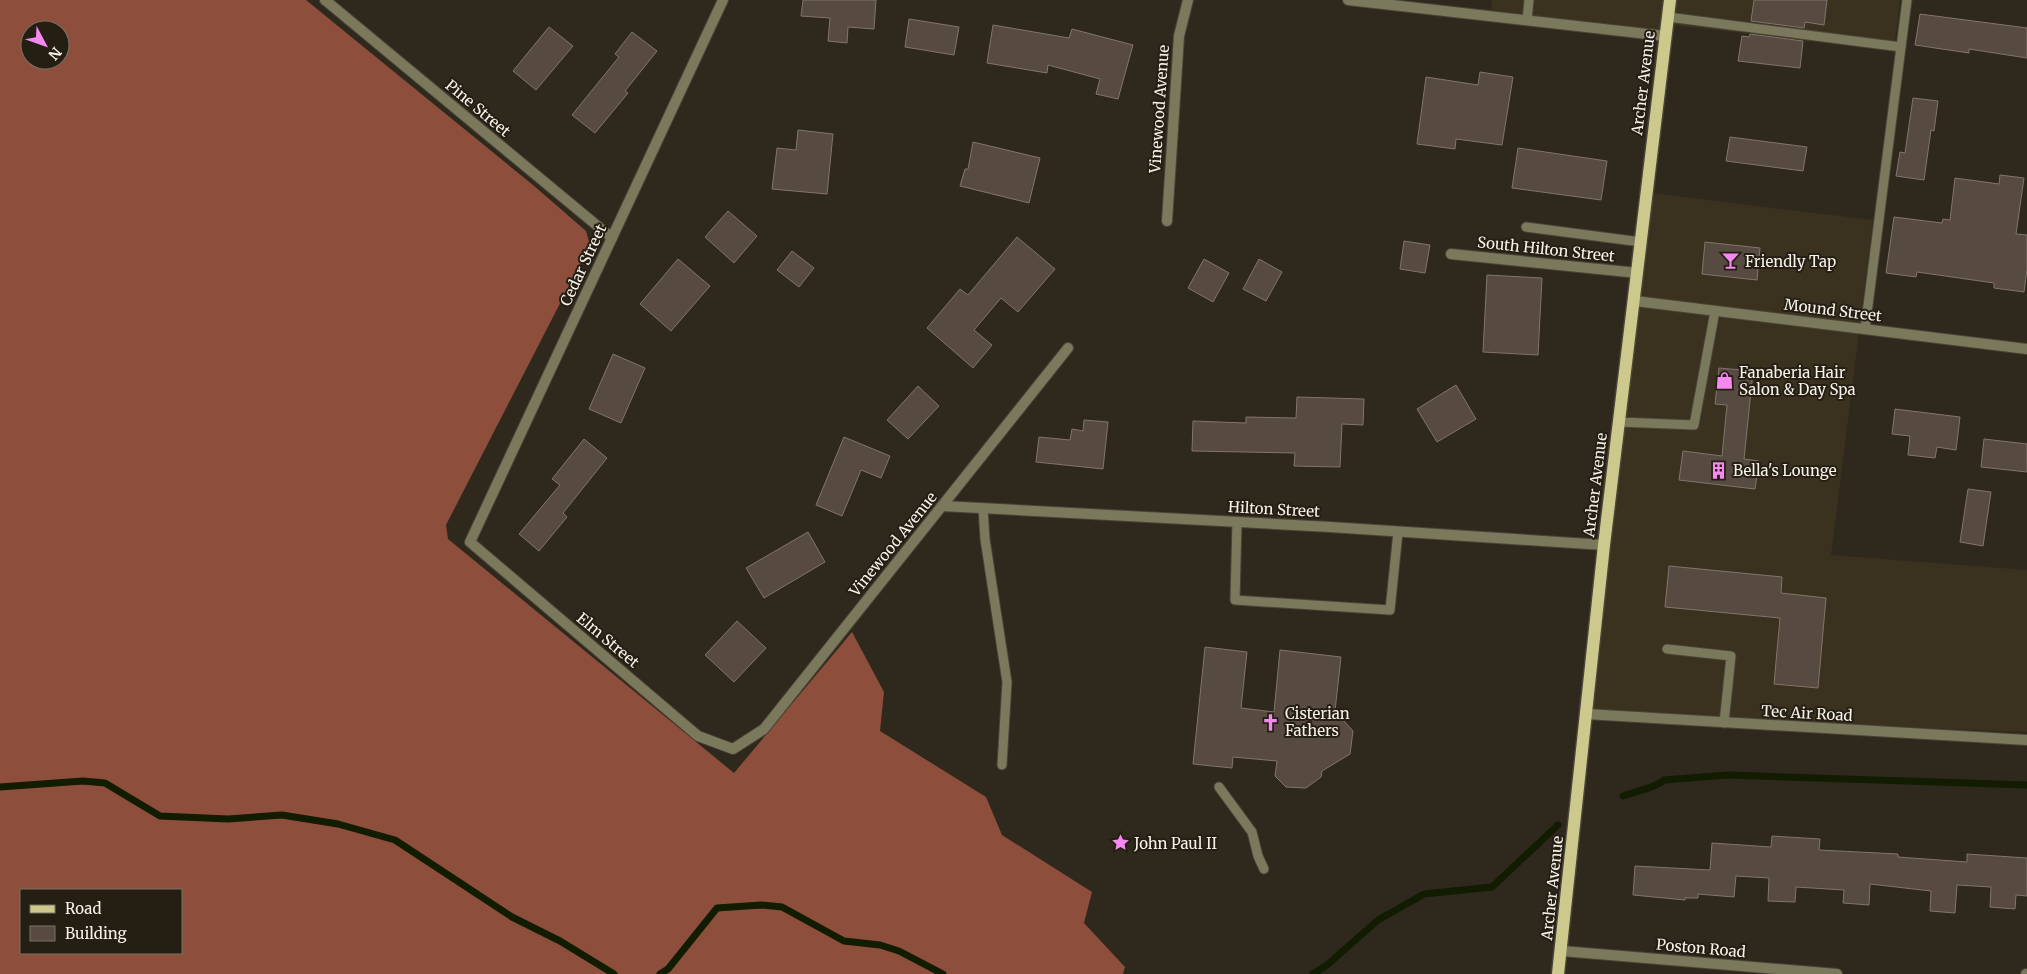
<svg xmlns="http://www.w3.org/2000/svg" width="2027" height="974" viewBox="0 0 2027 974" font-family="Merriweather,serif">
	<rect width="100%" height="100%" fill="#2f281c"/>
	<g fill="#3b311f">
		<path d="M 1492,0 L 1900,0 L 1894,50 L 1672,25 L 1656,31 L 1491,10 Z"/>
		<path d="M 1651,193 L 1873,220 L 1831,555 L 2027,570 L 2027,732 L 1592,715 Z"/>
	</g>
	<path fill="#8e4e3c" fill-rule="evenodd" d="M 0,0 L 306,0 L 533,185 L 586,231 L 590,245 L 446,525 L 448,539 L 734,773 L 852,632 L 884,692 L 880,731 L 986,797 L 1002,835 L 1092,892 L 1084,923 L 1125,967 L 1123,974 L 0,974 ZM 30,30 L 60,30 L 60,60 L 30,60 ZM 21,890 L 181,890 L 181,953 L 21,953 Z"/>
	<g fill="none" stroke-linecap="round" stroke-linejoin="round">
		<g stroke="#111c00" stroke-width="7">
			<path d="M 0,787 L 83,781 L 105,783 L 160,816 L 228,819 L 282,815 L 338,824 L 395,840 L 512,917 L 560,941 L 614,974"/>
			<path d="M 1623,796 C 1635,791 1656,788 1664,780 L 1728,775 L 2027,785"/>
			<path d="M 660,974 L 668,969 L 717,908 L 761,905 L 782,907 L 844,941 L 880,945 L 899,951 L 943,974"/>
			<path d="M 1313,974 L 1327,965 L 1378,920 L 1424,894 L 1492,887 L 1558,825"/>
		</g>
	</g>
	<g fill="#574a41" stroke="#83756b">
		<path d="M 803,0 L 876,0 L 874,29 L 848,27 L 847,43 L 828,41 L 830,18 L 801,16 Z"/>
		<path d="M 1754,0 L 1827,0 L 1824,25 L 1805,22 L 1804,28 L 1751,21 Z"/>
		<path d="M 1920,14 L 2027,28 L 2027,58 L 1969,49 L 1969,53 L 1915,45 Z"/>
		<path d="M 909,19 L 959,27 L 954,55 L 905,47 Z"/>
		<path d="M 993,25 L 1069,38 L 1072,29 L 1133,45 L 1118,99 L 1096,94 L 1100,79 L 1048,65 L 1047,73 L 987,63 Z"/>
		<path d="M 549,27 L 573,46 L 536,90 L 513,71 Z"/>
		<path d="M 632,32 L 657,51 L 625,91 L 628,93 L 595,133 L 572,115 L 619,57 L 615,54 Z"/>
		<path d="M 1750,34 L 1803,41 L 1800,68 L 1738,61 L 1742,36 L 1749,37 Z"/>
		<path d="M 1480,72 L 1513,77 L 1502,145 L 1456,139 L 1455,149 L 1417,144 L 1426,77 L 1478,85 Z"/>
		<path d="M 1913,98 L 1938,101 L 1934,131 L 1931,130 L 1924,180 L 1896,176 L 1900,152 L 1905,153 Z"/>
		<path d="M 798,130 L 833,134 L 827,194 L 772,189 L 777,148 L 796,150 Z"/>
		<path d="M 1730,137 L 1807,147 L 1803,171 L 1726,161 Z"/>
		<path d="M 973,142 L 1040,158 L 1029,203 L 960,186 L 965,169 L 968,169 Z"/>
		<path d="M 1518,148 L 1607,161 L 1601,200 L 1512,188 Z"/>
		<path d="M 2000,175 L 2024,178 L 2016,234 L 2027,235 L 2027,269 L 2024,292 L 1994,288 L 1994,283 L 1917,272 L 1916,277 L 1886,273 L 1894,217 L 1942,223 L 1943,219 L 1950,220 L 1955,178 L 1999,184 Z"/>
		<path d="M 728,211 L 757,236 L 734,263 L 705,237 Z"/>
		<path d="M 1017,237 L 1055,269 L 1018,312 L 1001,298 L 974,330 L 992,345 L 973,368 L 927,328 L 960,289 L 968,295 Z"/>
		<path d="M 1404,241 L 1430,245 L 1425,273 L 1400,269 Z"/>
		<path d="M 1705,242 L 1760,248 L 1757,280 L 1702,274 Z"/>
		<path d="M 792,251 L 814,268 L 799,287 L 777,270 Z"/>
		<path d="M 678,259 L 710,286 L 671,331 L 640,304 Z"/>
		<path d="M 1204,259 L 1229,273 L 1213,302 L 1188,288 Z"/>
		<path d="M 1259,259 L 1282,272 L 1266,301 L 1243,289 Z"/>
		<path d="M 1487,275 L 1542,278 L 1538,355 L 1483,352 Z"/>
		<path d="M 613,354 L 645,368 L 621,423 L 589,409 Z"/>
		<path d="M 1719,368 L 1753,371 L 1744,459 L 1759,461 L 1755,489 L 1679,480 L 1683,451 L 1722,456 L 1727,405 L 1715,404 Z"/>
		<path d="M 1456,385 L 1476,419 L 1437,442 L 1417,409 Z"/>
		<path d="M 918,386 L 939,406 L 908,439 L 887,420 Z"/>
		<path d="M 1297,397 L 1364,399 L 1363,425 L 1342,424 L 1340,467 L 1294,466 L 1295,453 L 1192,451 L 1193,421 L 1246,423 L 1246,417 L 1296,418 Z"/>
		<path d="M 1895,409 L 1960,417 L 1956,450 L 1937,447 L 1935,458 L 1908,455 L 1910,436 L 1892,434 Z"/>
		<path d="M 1084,420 L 1108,422 L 1103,469 L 1036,462 L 1039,437 L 1070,440 L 1072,429 L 1083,431 Z"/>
		<path d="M 844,437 L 890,456 L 881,478 L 861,470 L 842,516 L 816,505 Z"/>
		<path d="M 584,439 L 607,458 L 563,513 L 567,517 L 539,551 L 519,534 L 560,485 L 552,479 Z"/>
		<path d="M 1984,439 L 2027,444 L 2027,472 L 1981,467 Z"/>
		<path d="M 1968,489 L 1991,492 L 1983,546 L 1960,542 Z"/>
		<path d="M 808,532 L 825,562 L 764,598 L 746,568 Z"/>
		<path d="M 1669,566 L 1782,577 L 1781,593 L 1826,598 L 1818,688 L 1774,684 L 1780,618 L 1665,607 Z"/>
		<path d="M 737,621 L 766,648 L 734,682 L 705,655 Z"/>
		<path d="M 1205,647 L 1247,652 L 1241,708 L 1274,712 L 1280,650 L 1341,657 L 1335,711 L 1353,731 L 1350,754 L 1322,771 L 1321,777 L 1306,788 L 1286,787 L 1275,776 L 1277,761 L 1233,757 L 1232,768 L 1193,764 Z"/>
		<path d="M 1772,836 L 1820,839 L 1819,850 L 1898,854 L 1898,857 L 1967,862 L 1967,854 L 2027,858 L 2027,896 L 2016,895 L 2015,909 L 1990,907 L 1991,887 L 1957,885 L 1955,913 L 1930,911 L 1931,891 L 1870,884 L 1869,905 L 1843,903 L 1844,890 L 1796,887 L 1795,902 L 1768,901 L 1769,878 L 1736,876 L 1734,897 L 1698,894 L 1698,898 L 1685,898 L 1685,900 L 1633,895 L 1635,866 L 1710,870 L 1712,843 L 1771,847 Z"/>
	</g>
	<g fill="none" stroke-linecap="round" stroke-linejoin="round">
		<defs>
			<g id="lane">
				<path d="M 1668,17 L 1901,47"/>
				<path d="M 1527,20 L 1529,0"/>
				<path d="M 1526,227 L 1641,242"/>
				<path d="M 1865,329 L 1907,0"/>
				<path d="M 1619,422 L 1694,425 L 1715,311"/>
				<path d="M 983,508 L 985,539 L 1007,682 L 1002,765"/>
				<path d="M 1237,522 L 1235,600 L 1390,610 L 1398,532"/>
				<path d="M 1667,649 L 1731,656 L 1724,723"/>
				<path d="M 1219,787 L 1252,832 L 1258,856 L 1264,869"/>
			</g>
			<g id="street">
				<path d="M 325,0 L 612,238"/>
				<path d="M 723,0 L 470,542 L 698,736 L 733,749 L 764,729 L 1068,348"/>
				<path d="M 1348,0 L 1665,36"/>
				<path d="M 1167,221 L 1179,36 L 1188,0"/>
				<path d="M 1451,254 L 1638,273"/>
				<path d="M 1635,301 L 2027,349"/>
				<path d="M 942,506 L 1330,527 L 1604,545"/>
				<path d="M 1586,714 L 2027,740"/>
				<path d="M 1562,951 L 1837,974"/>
				<path d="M 2026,974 L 2027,974"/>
			</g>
			<path id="primary" d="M 1558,974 L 1604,545 L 1670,0"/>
		</defs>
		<use href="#lane" stroke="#4b4439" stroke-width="11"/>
		<use href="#street" stroke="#4b4439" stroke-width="12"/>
		<use href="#primary" stroke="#4b4439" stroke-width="15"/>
		<use href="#lane" stroke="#7a795c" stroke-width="9"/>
		<use href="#street" stroke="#7a795c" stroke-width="10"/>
		<use href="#primary" stroke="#cdc98d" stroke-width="12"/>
	</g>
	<defs>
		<symbol id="bar-bare" viewBox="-9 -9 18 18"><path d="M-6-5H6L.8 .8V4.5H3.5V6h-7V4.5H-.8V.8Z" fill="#f589ef" stroke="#251e13" stroke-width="2.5" paint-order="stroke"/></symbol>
		<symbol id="shop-bare" viewBox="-9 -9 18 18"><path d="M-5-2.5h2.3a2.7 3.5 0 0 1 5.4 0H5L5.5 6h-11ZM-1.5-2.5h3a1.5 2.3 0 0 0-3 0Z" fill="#f589ef" stroke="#251e13" stroke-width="2.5" paint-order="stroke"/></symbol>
		<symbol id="building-bare" viewBox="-9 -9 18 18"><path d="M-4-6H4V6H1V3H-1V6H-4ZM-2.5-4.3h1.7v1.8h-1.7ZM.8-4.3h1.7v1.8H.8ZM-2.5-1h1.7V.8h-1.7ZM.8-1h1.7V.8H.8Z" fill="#f589ef" stroke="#251e13" stroke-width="2.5" paint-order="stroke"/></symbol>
		<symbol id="church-bare" viewBox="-9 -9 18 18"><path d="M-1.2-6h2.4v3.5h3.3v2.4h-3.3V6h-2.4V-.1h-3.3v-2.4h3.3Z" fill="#f589ef" stroke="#251e13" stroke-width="2.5" paint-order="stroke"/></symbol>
		<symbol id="sight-bare" viewBox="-9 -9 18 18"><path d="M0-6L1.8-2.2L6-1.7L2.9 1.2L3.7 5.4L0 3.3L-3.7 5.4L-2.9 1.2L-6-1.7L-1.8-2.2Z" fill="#f589ef" stroke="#251e13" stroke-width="2.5" paint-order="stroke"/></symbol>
	</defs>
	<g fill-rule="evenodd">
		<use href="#bar-bare" x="1718" y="248" width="25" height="25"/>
		<use href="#shop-bare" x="1712" y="368" width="25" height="25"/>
		<use href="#building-bare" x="1706" y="458" width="25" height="25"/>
		<use href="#church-bare" x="1258" y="710" width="25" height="25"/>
		<use href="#sight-bare" x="1108" y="830" width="25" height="25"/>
	</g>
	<g text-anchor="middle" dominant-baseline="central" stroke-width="4" stroke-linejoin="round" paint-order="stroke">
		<g font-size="15" fill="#f7f3eb" stroke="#251e13">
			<text transform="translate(1643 83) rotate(-83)">Archer Avenue</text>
			<text transform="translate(478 108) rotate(40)">Pine Street</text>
			<text transform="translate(1159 109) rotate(-86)">Vinewood Avenue</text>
			<text transform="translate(1546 249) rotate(6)">South Hilton Street</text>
			<text transform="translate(583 265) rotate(-65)">Cedar Street</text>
			<text transform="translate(1833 310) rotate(7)">Mound Street</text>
			<text transform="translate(1595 485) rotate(-83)">Archer Avenue</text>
			<text transform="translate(1274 509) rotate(3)">Hilton Street</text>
			<text transform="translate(893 544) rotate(-51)">Vinewood Avenue</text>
			<text transform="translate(608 640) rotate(40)">Elm Street</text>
			<text transform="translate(1807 713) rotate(3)">Tec Air Road</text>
			<text transform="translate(1552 888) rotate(-84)">Archer Avenue</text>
			<text transform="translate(1701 948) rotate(5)">Poston Road</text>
		</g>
		<g font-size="15" fill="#f7f3eb" stroke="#251e13" text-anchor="start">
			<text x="1745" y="261">Friendly Tap</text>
			<text x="1739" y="372">Fanaberia Hair<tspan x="1739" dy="17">Salon &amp; Day Spa</tspan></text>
			<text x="1733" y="470">Bella's Lounge</text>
			<text x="1285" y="713">Cisterian<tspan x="1285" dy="17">Fathers</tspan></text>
			<text x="1134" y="843">John Paul II</text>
		</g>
	</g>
	<rect x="20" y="889" width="162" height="65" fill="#251e13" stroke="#797369"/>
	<rect x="30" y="905" width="25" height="8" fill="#cdc98d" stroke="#797369"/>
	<text x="65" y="914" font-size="15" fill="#f7f3eb">Road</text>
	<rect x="30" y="926" width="25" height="15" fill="#574a41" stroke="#797369"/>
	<text x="65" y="939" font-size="15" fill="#f7f3eb">Building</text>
	<g transform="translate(45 45) rotate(131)"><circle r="24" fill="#251e13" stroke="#797369"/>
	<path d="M0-4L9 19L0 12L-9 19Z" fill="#f589ef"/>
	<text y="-8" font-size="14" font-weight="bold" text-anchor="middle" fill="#f7f3eb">N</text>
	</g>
</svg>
